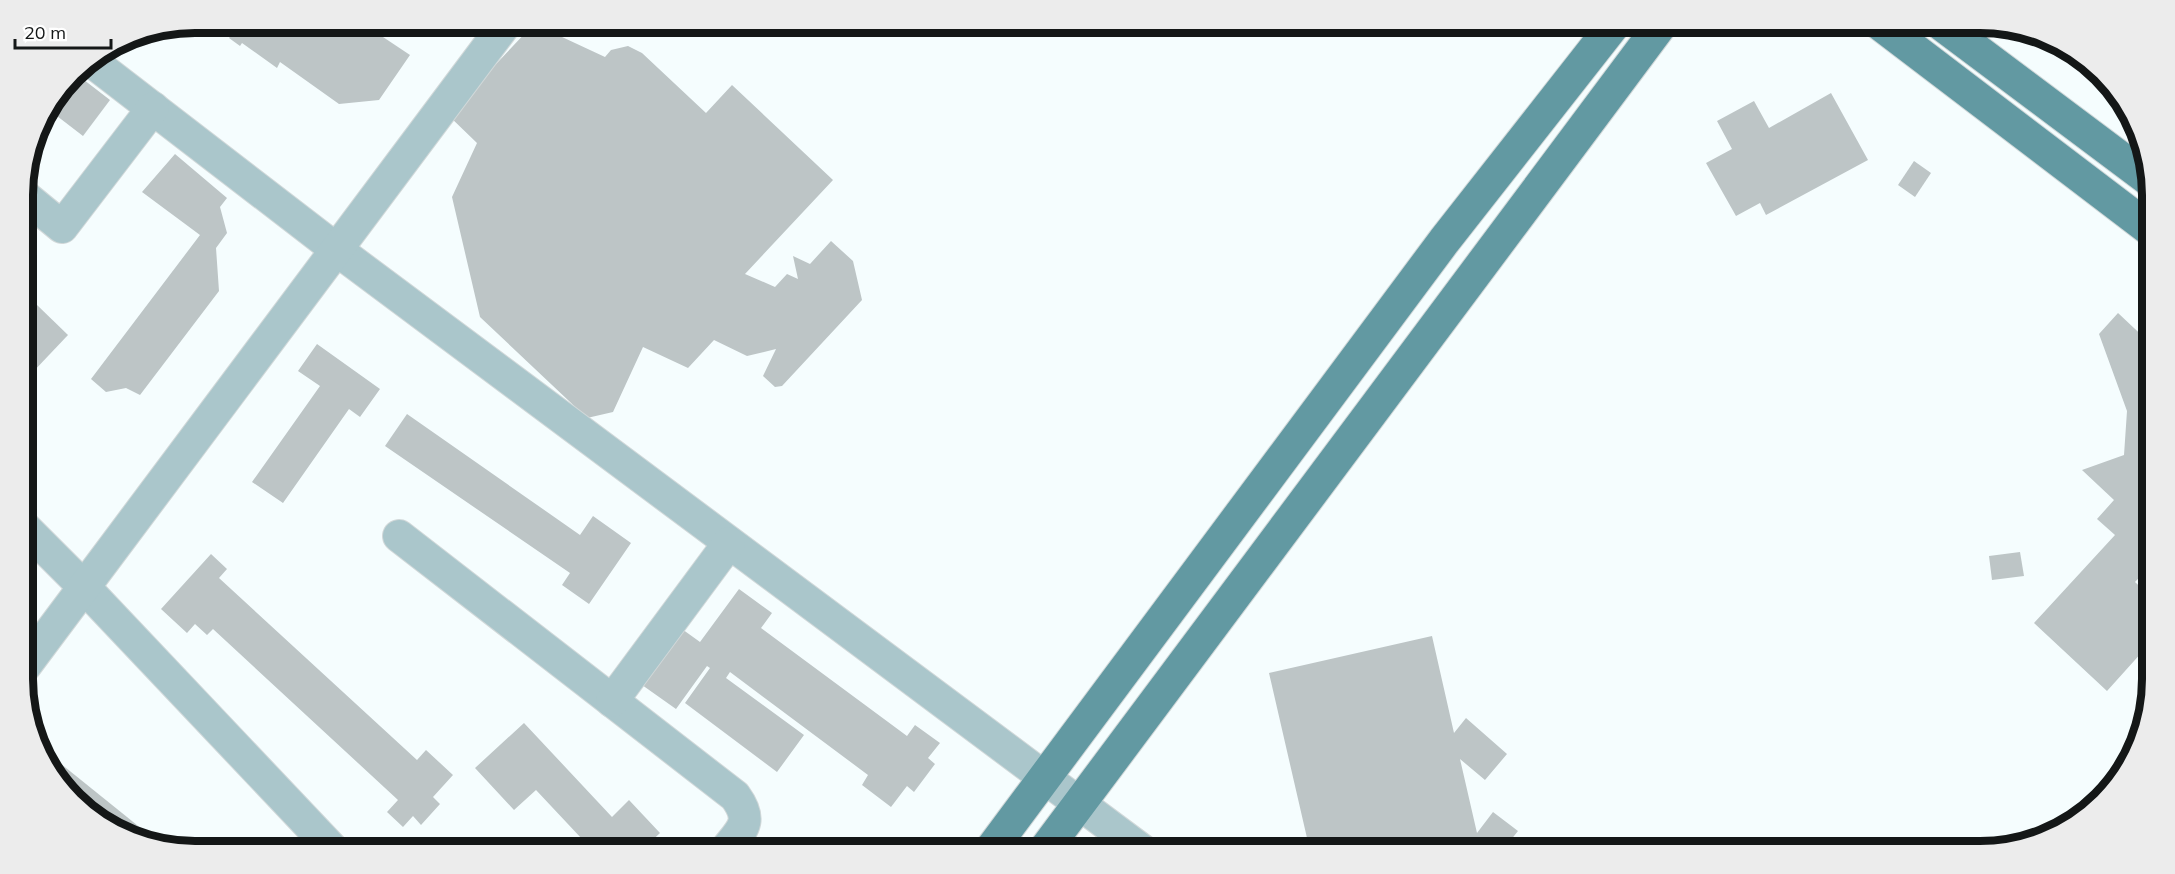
<svg xmlns="http://www.w3.org/2000/svg" width="2175" height="874" viewBox="0 0 2175 874" font-family="Mulish,sans-serif">
	<rect width="100%" height="100%" fill="#f5fdfe"/>
	<g fill="#bdc5c6">
		<path d="M 240,23 L 362,23 L 410,55 L 379,100 L 339,104 L 280,62 L 277,68 L 242,43 L 240,46 L 229,38 Z"/>
		<path d="M 532,23 L 605,57 L 611,50 L 628,46 L 642,53 L 706,113 L 732,85 L 833,180 L 745,274 L 775,287 L 787,274 L 798,279 L 793,256 L 810,264 L 831,241 L 853,261 L 862,300 L 782,386 L 775,387 L 763,376 L 776,349 L 747,356 L 714,340 L 688,368 L 643,347 L 613,412 L 587,418 L 480,317 L 452,197 L 477,143 L 448,115 L 530,28 Z"/>
		<path d="M 75,73 L 110,100 L 83,136 L 57,116 L 34,142 L 40,119 Z"/>
		<path d="M 1831,93 L 1868,160 L 1766,215 L 1760,203 L 1736,216 L 1706,163 L 1732,149 L 1717,121 L 1754,101 L 1769,128 Z"/>
		<path d="M 175,154 L 227,198 L 220,207 L 227,233 L 216,248 L 219,291 L 140,395 L 126,388 L 106,392 L 91,379 L 200,235 L 142,192 Z"/>
		<path d="M 1914,161 L 1931,173 L 1915,197 L 1898,185 Z"/>
		<path d="M 37,305 L 68,335 L 31,374 L 24,375 L 24,319 Z"/>
		<path d="M 2118,313 L 2151,344 L 2152,564 L 2135,582 L 2152,598 L 2152,641 L 2107,691 L 2034,623 L 2115,535 L 2097,519 L 2114,500 L 2082,470 L 2124,455 L 2127,411 L 2099,334 Z"/>
		<path d="M 317,344 L 380,389 L 360,417 L 349,409 L 283,503 L 252,482 L 320,386 L 298,371 Z"/>
		<path d="M 407,414 L 580,535 L 593,516 L 631,543 L 589,604 L 562,585 L 570,573 L 385,446 Z"/>
		<path d="M 2020,552 L 2024,576 L 1992,580 L 1989,556 Z"/>
		<path d="M 211,554 L 227,569 L 219,578 L 417,760 L 426,750 L 453,775 L 433,797 L 440,804 L 421,825 L 413,816 L 403,827 L 387,812 L 398,800 L 213,629 L 207,635 L 195,624 L 187,633 L 161,609 Z"/>
		<path d="M 739,589 L 772,613 L 761,628 L 907,736 L 915,725 L 940,743 L 928,758 L 935,764 L 914,792 L 907,786 L 891,807 L 862,785 L 868,775 L 730,672 L 726,678 L 804,735 L 777,772 L 685,703 L 710,668 L 707,666 L 676,709 L 635,680 L 675,624 L 700,642 Z"/>
		<path d="M 1432,636 L 1454,733 L 1466,718 L 1507,754 L 1485,780 L 1460,759 L 1477,833 L 1493,812 L 1518,831 L 1502,851 L 1310,851 L 1269,673 Z"/>
		<path d="M 524,723 L 612,817 L 629,800 L 660,833 L 641,851 L 581,851 L 576,846 L 582,839 L 536,790 L 514,810 L 475,768 Z"/>
		<path d="M 45,751 L 163,846 L 139,842 L 65,793 Z"/>
	</g>
	<g fill="none" stroke-linecap="round" stroke-linejoin="round">
		<defs>
			<g id="minor">
				<path d="M 90,60 L 337,250 L 1143,851"/>
				<path d="M 23,195 L 62,227 L 153,108"/>
				<path d="M 25,528 L 85,588 L 334,851"/>
				<path d="M 399,536 L 735,796 C 754,822 742,829 725,851"/>
				<path d="M 25,666 L 506,23"/>
				<path d="M 612,701 L 729,543"/>
			</g>
			<g id="major">
				<path d="M 1879,23 L 2151,230"/>
				<path d="M 1940,23 L 2151,181"/>
				<path d="M 990,851 L 1444,241 L 1615,23"/>
				<path d="M 1044,851 L 1662,23"/>
			</g>
		</defs>
		<use href="#minor" stroke="#d1d8d9" stroke-width="34"/>
		<use href="#major" stroke="#d1d8d9" stroke-width="35"/>
		<use href="#minor" stroke="#aac6cb" stroke-width="32"/>
		<use href="#major" stroke="#6299a2" stroke-width="33"/>
	</g>
	<path d="M0 0H2175V874H0ZM195 33H1980A162 162 0 0 1 2142 195V679A162 162 0 0 1 1980 841H195A162 162 0 0 1 33 679V195A162 162 0 0 1 195 33Z" fill="#ececec" fill-rule="evenodd"/>
	<path fill="none" stroke="#141717" stroke-width="8" d="M195 33H1980A162 162 0 0 1 2142 195V679A162 162 0 0 1 1980 841H195A162 162 0 0 1 33 679V195A162 162 0 0 1 195 33Z"/>
	<path d="M15 39v9h96v-9" fill="none" stroke="#141717" stroke-width="3"/>
	<text x="24" y="39" font-size="18" fill="#141717" stroke="#ffffff" stroke-width="4.5" paint-order="stroke">20 m</text>
</svg>
